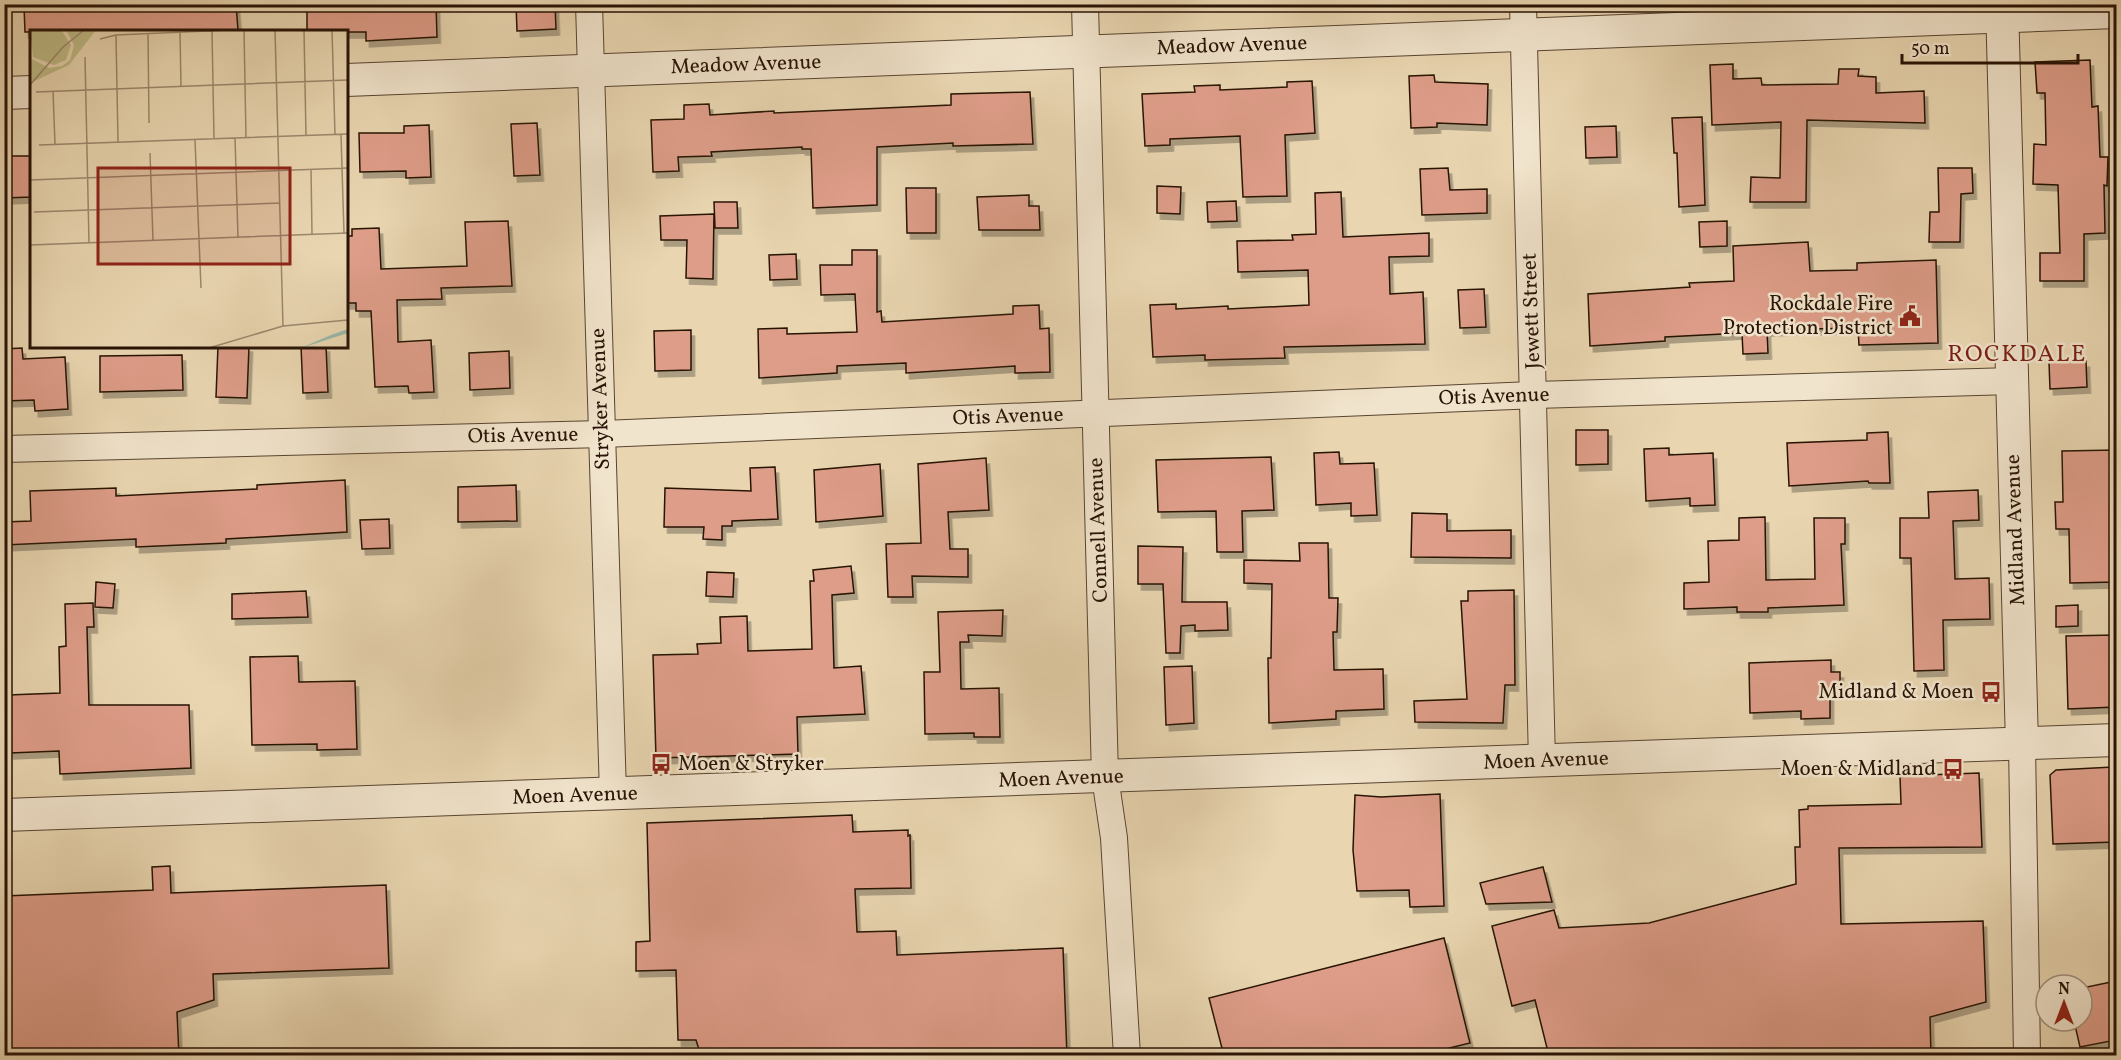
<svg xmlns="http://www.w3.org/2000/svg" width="2121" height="1060" viewBox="0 0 2121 1060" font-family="Vollkorn,serif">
	<defs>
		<filter id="shadow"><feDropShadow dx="3.5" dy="6" stdDeviation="0" flood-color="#0004"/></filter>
	</defs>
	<rect width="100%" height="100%" fill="#e9d6b1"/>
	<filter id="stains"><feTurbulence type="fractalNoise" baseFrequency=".00333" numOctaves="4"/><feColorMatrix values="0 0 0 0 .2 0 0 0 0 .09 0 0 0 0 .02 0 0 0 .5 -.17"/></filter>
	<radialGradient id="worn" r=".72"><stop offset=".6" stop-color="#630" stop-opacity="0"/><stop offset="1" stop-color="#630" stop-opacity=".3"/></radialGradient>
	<g fill="#de9d89" stroke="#281306" stroke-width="1.5" filter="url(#shadow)">
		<path d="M 60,4 L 236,4 L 238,30 L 25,32 L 24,6 Z"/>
		<path d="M 307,4 L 436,4 L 437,37 L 366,41 L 366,32 L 307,32 Z"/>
		<path d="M 516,4 L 555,4 L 556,29 L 517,31 Z"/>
		<path d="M 2090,60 L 2092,107 L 2098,106 L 2100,157 L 2108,157 L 2107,186 L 2104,185 L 2105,233 L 2084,234 L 2084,281 L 2040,281 L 2040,253 L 2060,253 L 2058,185 L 2033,184 L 2034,144 L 2046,145 L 2045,93 L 2037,93 L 2035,62 Z"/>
		<path d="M 1733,64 L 1733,79 L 1761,78 L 1762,85 L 1838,84 L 1839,69 L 1859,69 L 1858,76 L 1876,77 L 1876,93 L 1924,91 L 1925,123 L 1807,120 L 1806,202 L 1750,202 L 1751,177 L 1780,178 L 1781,122 L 1712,125 L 1710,65 Z"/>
		<path d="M 1434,75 L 1435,82 L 1488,84 L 1487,125 L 1437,123 L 1437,127 L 1411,128 L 1409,76 Z"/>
		<path d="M 1312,81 L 1315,133 L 1285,135 L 1287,196 L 1243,197 L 1240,136 L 1170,139 L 1170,145 L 1145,146 L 1142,94 L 1195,92 L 1194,86 L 1220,85 L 1220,90 L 1287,87 L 1287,82 Z"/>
		<path d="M 1030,92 L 1033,144 L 953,146 L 953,143 L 877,147 L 877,205 L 813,208 L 811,149 L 802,149 L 802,147 L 711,152 L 712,156 L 678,157 L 679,171 L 653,172 L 651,120 L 684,119 L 684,105 L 709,104 L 710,115 L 774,111 L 774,113 L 951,105 L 951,94 Z"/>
		<path d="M 1702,117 L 1705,205 L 1679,207 L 1677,153 L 1674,153 L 1672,118 Z"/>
		<path d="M 537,123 L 540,175 L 514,176 L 511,124 Z"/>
		<path d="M 429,125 L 431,177 L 406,178 L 406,171 L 360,172 L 359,133 L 404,133 L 404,126 Z"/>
		<path d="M 1616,126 L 1617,157 L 1586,158 L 1585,127 Z"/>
		<path d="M 4,156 L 32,156 L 32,197 L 4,198 Z"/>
		<path d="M 1448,168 L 1450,190 L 1487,189 L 1487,213 L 1422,215 L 1420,169 Z"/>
		<path d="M 1938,168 L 1972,168 L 1973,193 L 1961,194 L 1960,242 L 1929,242 L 1930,212 L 1939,212 Z"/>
		<path d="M 1157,186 L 1181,187 L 1180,214 L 1157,213 Z"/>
		<path d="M 906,188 L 936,188 L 936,233 L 907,233 Z"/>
		<path d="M 1341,192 L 1343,237 L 1429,233 L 1429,256 L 1389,257 L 1390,294 L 1423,292 L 1425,344 L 1284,347 L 1285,358 L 1205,360 L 1205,355 L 1153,357 L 1150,305 L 1176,304 L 1176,309 L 1228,306 L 1228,309 L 1309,305 L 1308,270 L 1238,272 L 1237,241 L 1293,240 L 1292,235 L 1316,234 L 1315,193 Z"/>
		<path d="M 1029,195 L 1029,206 L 1039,206 L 1040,230 L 979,230 L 977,197 Z"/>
		<path d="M 1236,201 L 1237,221 L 1208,222 L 1207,202 Z"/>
		<path d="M 714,202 L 737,202 L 738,228 L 715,228 Z"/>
		<path d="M 714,214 L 713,279 L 686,278 L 687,240 L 661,240 L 660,216 Z"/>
		<path d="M 508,221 L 512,286 L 441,288 L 442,299 L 397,300 L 398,342 L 431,340 L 434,392 L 409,393 L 408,386 L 375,387 L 371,311 L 356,311 L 356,303 L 346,303 L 346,236 L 352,236 L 352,229 L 379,228 L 381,269 L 467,266 L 465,222 Z"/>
		<path d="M 1727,221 L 1727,246 L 1700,247 L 1699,222 Z"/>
		<path d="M 1808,242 L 1810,271 L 1857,270 L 1857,263 L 1936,260 L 1938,343 L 1859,345 L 1858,328 L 1767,330 L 1768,353 L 1743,354 L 1742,333 L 1665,337 L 1665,341 L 1590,346 L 1588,294 L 1690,287 L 1689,283 L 1734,281 L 1733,246 Z"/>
		<path d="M 852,250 L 877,250 L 877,312 L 881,311 L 882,322 L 1013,314 L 1013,306 L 1039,305 L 1040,329 L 1049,328 L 1050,372 L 1015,373 L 1015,366 L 906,373 L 906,363 L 837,366 L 837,373 L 759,378 L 758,329 L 787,328 L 787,334 L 857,332 L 855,294 L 821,295 L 820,265 L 852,265 Z"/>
		<path d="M 796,254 L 797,279 L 770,280 L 769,255 Z"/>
		<path d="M 1484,289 L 1486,327 L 1460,328 L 1458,290 Z"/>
		<path d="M 691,330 L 691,370 L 655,371 L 654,331 Z"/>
		<path d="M 218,346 L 249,346 L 247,398 L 216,397 Z"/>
		<path d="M 301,346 L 326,346 L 328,392 L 303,393 Z"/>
		<path d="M 22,348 L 23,359 L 65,357 L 68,409 L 35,411 L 34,400 L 4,401 L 4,349 Z"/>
		<path d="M 509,351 L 510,388 L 470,390 L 469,353 Z"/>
		<path d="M 182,355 L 183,390 L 100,392 L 100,356 Z"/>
		<path d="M 2086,361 L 2087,387 L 2050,389 L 2049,362 Z"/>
		<path d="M 1576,430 L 1608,430 L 1608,464 L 1576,465 Z"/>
		<path d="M 1888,432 L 1890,483 L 1869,483 L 1868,481 L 1789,486 L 1787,443 L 1867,440 L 1867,433 Z"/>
		<path d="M 1669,448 L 1669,455 L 1713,453 L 1715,505 L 1690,506 L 1690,498 L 1646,501 L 1644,449 Z"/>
		<path d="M 2116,450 L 2116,479 L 2113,479 L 2116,582 L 2070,583 L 2069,529 L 2056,529 L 2055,502 L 2063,502 L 2062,451 Z"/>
		<path d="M 1339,452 L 1340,464 L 1374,463 L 1377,515 L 1351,516 L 1351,503 L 1316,505 L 1314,453 Z"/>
		<path d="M 1271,457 L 1274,510 L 1242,511 L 1243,552 L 1217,552 L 1216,511 L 1158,512 L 1156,460 Z"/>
		<path d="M 986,458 L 989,510 L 948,512 L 950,549 L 968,549 L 968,577 L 912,576 L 913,597 L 888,597 L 886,544 L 921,543 L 918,464 Z"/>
		<path d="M 880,464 L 883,516 L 816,522 L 814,470 Z"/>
		<path d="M 775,467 L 778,519 L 732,521 L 732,526 L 722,526 L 722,540 L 703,539 L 704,527 L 664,527 L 665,488 L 751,491 L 750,468 Z"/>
		<path d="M 345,480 L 347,532 L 226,539 L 226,543 L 136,547 L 136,539 L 4,545 L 4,522 L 31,521 L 30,491 L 116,488 L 116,496 L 257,489 L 257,485 Z"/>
		<path d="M 516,485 L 517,521 L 458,522 L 458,487 Z"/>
		<path d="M 1978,490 L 1979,520 L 1953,521 L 1955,579 L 1989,578 L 1990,619 L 1943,620 L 1944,670 L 1914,671 L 1911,558 L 1900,558 L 1900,518 L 1929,518 L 1928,492 Z"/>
		<path d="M 1412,513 L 1447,514 L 1447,531 L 1511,530 L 1511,558 L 1411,557 Z"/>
		<path d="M 1765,517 L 1766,580 L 1815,579 L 1814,518 L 1845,518 L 1845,544 L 1841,544 L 1844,605 L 1768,608 L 1768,612 L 1737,612 L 1737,607 L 1684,609 L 1684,583 L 1709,582 L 1708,541 L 1739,540 L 1739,518 Z"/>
		<path d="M 389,519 L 390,548 L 362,549 L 360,520 Z"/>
		<path d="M 1299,543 L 1328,543 L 1329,598 L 1338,598 L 1337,632 L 1333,632 L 1334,670 L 1383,669 L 1384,709 L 1336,711 L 1336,719 L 1269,723 L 1268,658 L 1271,658 L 1272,584 L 1244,583 L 1244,560 L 1300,561 Z"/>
		<path d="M 1138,546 L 1183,547 L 1182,602 L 1227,602 L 1228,630 L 1195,631 L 1195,625 L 1181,626 L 1180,653 L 1166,653 L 1163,584 L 1138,584 Z"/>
		<path d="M 851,566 L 854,593 L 832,595 L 834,668 L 861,666 L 865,714 L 797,717 L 798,754 L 656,758 L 653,655 L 698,654 L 697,644 L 721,643 L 720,617 L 747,616 L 748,651 L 812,649 L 810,581 L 814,581 L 813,570 Z"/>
		<path d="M 707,572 L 734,573 L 733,597 L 706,596 Z"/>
		<path d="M 96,582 L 115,584 L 113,608 L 95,607 Z"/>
		<path d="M 1514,590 L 1515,685 L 1505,685 L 1503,723 L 1415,722 L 1414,701 L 1467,699 L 1461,601 L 1468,601 L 1468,591 Z"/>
		<path d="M 306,591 L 308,617 L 232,619 L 232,594 Z"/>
		<path d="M 93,603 L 94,627 L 87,627 L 89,705 L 189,705 L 191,768 L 60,774 L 59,751 L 10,753 L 8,695 L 60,693 L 59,647 L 66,646 L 65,604 Z"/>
		<path d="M 2078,605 L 2078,626 L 2056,627 L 2056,606 Z"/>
		<path d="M 1003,610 L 1002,636 L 968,635 L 969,642 L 960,642 L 961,689 L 999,688 L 1000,737 L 974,737 L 974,733 L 925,734 L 924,672 L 940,672 L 938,612 Z"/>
		<path d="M 2115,635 L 2116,707 L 2068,709 L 2066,636 Z"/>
		<path d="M 298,656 L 299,682 L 355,681 L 357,749 L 317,750 L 317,744 L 252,745 L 250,657 Z"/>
		<path d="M 1831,660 L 1831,672 L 1840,672 L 1840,691 L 1830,691 L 1830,718 L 1801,719 L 1801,711 L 1750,713 L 1749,663 Z"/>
		<path d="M 1192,666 L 1194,723 L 1166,725 L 1164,667 Z"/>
		<path d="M 2113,767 L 2116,842 L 2053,844 L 2050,775 L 2056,770 Z"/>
		<path d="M 1979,773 L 1982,847 L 1839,848 L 1841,924 L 1983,921 L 1986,1002 L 1930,1017 L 1931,1056 L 1549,1056 L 1535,1000 L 1512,1006 L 1492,926 L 1554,910 L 1559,928 L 1649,923 L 1796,884 L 1795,847 L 1800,847 L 1799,810 L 1808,809 L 1808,806 L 1901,804 L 1900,776 Z"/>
		<path d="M 1440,794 L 1444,906 L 1410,907 L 1409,890 L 1357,891 L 1353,850 L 1355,795 L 1381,797 Z"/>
		<path d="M 852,815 L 853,832 L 908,830 L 908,836 L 910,835 L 911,888 L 855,889 L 857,932 L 896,931 L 897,955 L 1063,948 L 1067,1056 L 701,1056 L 696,1040 L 678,1040 L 676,970 L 636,971 L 636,942 L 650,941 L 647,823 Z"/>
		<path d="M 170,866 L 171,893 L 386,885 L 389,968 L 213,974 L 214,1000 L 177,1012 L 179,1056 L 4,1056 L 4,896 L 153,890 L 152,867 Z"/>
		<path d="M 1543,867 L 1552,902 L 1486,904 L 1480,883 Z"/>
		<path d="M 1444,938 L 1470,1043 L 1437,1051 L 1438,1056 L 1224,1056 L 1209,998 Z"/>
		<path d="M 2116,981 L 2116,1040 L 2080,1047 L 2074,1021 L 2082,1021 L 2082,988 Z"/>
	</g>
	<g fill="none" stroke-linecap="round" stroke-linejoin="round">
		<defs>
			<g id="minor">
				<path d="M 589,4 L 613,794"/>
				<path d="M 1085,4 L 1105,777 L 1114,838 L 1127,1056"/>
				<path d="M 1523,4 L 1542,761"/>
				<path d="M 4,449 L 603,434 L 1535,395 L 2012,381"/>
				<path d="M 2022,744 L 2027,1056"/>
			</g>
			<g id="tertiary">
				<path d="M 2002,4 L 2022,744"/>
				<path d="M 346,80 L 2116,12"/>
				<path d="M 4,93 L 32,92"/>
				<path d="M 4,815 L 2116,740"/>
			</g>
		</defs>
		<use href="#minor" stroke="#584431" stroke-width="28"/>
		<use href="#tertiary" stroke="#584431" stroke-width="34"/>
		<use href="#minor" stroke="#f1e4cc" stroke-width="26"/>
		<use href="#tertiary" stroke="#f1e4cc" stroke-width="32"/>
	</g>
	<defs>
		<symbol id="civic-bare" viewBox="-9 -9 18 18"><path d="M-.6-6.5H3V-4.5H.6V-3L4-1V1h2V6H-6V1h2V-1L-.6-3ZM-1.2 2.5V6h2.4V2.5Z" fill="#8f2418" stroke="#f1e4cc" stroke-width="2.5" paint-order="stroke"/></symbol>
		<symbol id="bus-bare" viewBox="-9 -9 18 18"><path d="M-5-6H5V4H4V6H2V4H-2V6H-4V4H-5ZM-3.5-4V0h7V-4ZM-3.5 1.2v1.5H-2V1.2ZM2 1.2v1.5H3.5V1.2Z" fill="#8f2418" stroke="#f1e4cc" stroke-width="2.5" paint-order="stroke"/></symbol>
	</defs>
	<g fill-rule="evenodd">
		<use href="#civic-bare" x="1895" y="301" width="30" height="30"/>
		<use href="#bus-bare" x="1976" y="677" width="30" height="30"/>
		<use href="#bus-bare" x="646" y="749" width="30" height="30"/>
		<use href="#bus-bare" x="1938" y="754" width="30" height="30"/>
	</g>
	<g text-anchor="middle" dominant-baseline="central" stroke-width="5" stroke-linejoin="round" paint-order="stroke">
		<g font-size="21" fill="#281306" stroke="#f1e4cc">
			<text transform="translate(1232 46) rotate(-2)">Meadow Avenue</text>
			<text transform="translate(746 65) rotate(-2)">Meadow Avenue</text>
			<text transform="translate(1532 311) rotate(-92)">Jewett Street</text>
			<text transform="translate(1494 397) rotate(-2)">Otis Avenue</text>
			<text transform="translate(601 399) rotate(-92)">Stryker Avenue</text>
			<text transform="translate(1008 417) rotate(-2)">Otis Avenue</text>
			<text transform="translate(523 436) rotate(-1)">Otis Avenue</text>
			<text transform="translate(1099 530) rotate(-92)">Connell Avenue</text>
			<text transform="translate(2016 530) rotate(-92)">Midland Avenue</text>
			<text transform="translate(1546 761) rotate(-2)">Moen Avenue</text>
			<text transform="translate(1061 779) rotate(-2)">Moen Avenue</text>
			<text transform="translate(575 796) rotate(-2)">Moen Avenue</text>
		</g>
		<g font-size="21" fill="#281306" stroke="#f1e4cc" text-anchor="end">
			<text x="1893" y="304">Rockdale Fire<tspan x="1893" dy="24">Protection District</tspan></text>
			<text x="1974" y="692">Midland &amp; Moen</text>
			<text x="678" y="764" text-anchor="start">Moen &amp; Stryker</text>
			<text x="1936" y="769">Moen &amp; Midland</text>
		</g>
		<g font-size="24" letter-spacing="1.5" fill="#7a1f14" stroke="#f1e4cc">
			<text x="2017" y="355">ROCKDALE</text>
		</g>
	</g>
	<g transform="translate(30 30)">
		<rect width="318" height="318" fill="#e9d6b1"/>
		<path d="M 0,0 L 32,1 L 41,15 L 36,30 L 24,35 L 3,27 ZM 36,0 L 66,0 L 39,35 L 0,53 L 0,28 L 19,38 L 32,36 L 40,30 L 44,15 Z" fill="#bfbb86"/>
		<path d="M 318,299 L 318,303 L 271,318 L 301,305 Z" fill="#97b9aa"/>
		<path fill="none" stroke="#9c886d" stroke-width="1.5" d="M 214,0 L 216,108M 245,0 L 253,296M 274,0 L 276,106M 302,0 L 305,105M 182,1 L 184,109M 150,2 L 151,57M 118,3 L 119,93M 86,5 L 88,112M 70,9 L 86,5 L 199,0M 55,27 L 59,213M 0,55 L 33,17 L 54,0M 23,61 L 25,114M 6,62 L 318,50M 311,105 L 314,203M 205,108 L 208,207M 165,110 L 171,258M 9,115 L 318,104M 120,123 L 123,210M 281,139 L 282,204M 0,150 L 318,138M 4,182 L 250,173M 0,215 L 318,203M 179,318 L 253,296 L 318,290"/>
		<path fill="#8f2418" fill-opacity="0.15" stroke="#8f2418" stroke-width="3" d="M 68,138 L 260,138 L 260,234 L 68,234 Z"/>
		<rect width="318" height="318" fill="none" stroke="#281306" stroke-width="3"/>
	</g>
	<rect width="2121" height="1060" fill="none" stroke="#e9d6b1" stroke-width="24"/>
	<rect x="6" y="6" width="2109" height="1048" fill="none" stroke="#281306" stroke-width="3"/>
	<rect x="12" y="12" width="2097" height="1036" fill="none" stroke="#281306" stroke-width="1.5"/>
	<g transform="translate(2064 1003)"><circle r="28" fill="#f1e4cc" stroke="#a1907d" stroke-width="1.5"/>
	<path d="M0-4.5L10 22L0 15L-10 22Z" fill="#8f2418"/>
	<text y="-9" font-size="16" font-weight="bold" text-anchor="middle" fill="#281306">N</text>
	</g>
	<path d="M1902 54v9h176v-9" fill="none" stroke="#281306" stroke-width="3"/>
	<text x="1911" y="54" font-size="18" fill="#281306" stroke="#f1e4cc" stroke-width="4.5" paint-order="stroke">50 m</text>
	<rect width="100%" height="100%" filter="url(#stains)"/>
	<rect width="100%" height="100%" fill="url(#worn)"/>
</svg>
